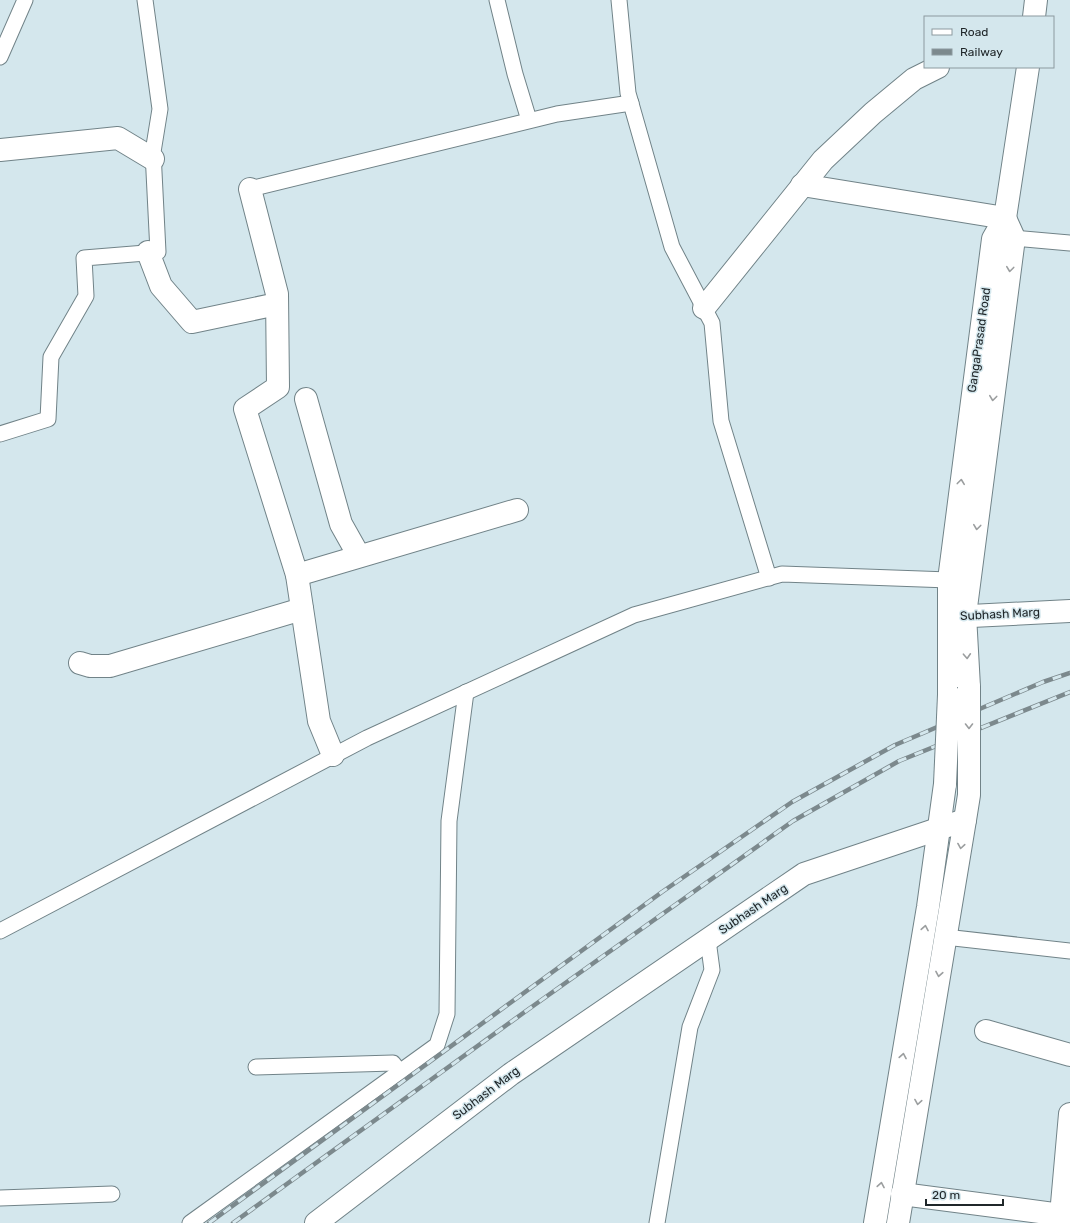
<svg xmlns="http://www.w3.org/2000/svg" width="1070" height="1223" viewBox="0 0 1070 1223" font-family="Rubik,sans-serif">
	<rect width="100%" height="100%" fill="#d4e7ed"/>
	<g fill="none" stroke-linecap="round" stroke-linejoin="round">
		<defs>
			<g id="lane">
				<path d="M 497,0 L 515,74 L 529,120"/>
				<path d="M 619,0 L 628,93 L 672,247 L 712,323 L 721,421 L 769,578"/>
				<path d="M 0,57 L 25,0"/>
				<path d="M 250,189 L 557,114 L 631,103"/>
				<path d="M 1014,238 L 1070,243"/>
				<path d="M 0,434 L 48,419 L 51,357 L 86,296 L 84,258 L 158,252 L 153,152 L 160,109 L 145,0"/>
				<path d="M 0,931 L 367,738 L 634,615 L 782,574 L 949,580"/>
				<path d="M 945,937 L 1070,951"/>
				<path d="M 256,1067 L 393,1063 L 400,1072"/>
				<path d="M 0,1198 L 112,1194"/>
				<path d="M 190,1223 L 437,1045 L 447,1014 L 449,821 L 466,692"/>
				<path d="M 657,1223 L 690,1027 L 712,970 L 708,940"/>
			</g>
			<g id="street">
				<path d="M 0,150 L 118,138 L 153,159"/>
				<path d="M 802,185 L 1005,218"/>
				<path d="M 250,189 L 277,294 L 278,387 L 245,409 L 297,575 L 319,721 L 333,755"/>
				<path d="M 148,252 L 161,286 L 192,322 L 277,304"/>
				<path d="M 704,308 L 823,160 L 873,113 L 914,79 L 938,67"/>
				<path d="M 306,399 L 341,524 L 359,556"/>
				<path d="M 297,575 L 517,510"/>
				<path d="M 80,663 L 90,666 L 110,666 L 302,609"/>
				<path d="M 986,1031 L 1070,1055"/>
				<path d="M 902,1194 L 1070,1216"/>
				<path d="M 1061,1215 L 1070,1114"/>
			</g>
			<g id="secondary">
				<path d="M 1034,17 L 1036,0"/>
				<path d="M 951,617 L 1070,611"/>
				<path d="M 969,687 L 965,615 L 1014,238 L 1005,218"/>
				<path d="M 949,695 L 949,580 L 993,239 L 1005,218 L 1028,67"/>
				<path d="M 316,1223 L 511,1074 L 804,874 L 965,820"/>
				<path d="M 875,1223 L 928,907 L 945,784"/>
				<path d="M 898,1223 L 965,820 L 969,795 L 969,779"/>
			</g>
		</defs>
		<use href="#lane" stroke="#718388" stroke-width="17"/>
		<use href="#street" stroke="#718388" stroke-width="24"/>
		<use href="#secondary" stroke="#718388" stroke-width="24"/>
		<use href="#lane" stroke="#fff" stroke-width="15"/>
		<use href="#street" stroke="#fff" stroke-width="22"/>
		<use href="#secondary" stroke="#fff" stroke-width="22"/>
		<defs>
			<g id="rail">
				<path d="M 209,1223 L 662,892 L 792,802 L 895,745 L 1043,682 L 1070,673"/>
				<path d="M 233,1223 L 526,1011 L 793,821 L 899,761 L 1070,692"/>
			</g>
		</defs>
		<use href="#rail" stroke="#7c898d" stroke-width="4.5"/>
		<use href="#rail" stroke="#d4e7ed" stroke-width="3" stroke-dasharray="9" stroke-linecap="butt"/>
		<defs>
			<g id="secondary-bridge">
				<path d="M 969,779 L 969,687"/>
				<path d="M 945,784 L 949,695"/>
			</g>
		</defs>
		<use href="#secondary-bridge" stroke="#718388" stroke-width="24" stroke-linecap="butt"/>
		<use href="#secondary-bridge" stroke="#fff" stroke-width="22"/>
	</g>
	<defs><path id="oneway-chevron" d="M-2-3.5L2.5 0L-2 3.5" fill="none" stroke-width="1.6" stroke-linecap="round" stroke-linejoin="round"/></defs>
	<g stroke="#9b9e9f">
		<use href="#oneway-chevron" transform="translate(1010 269) rotate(97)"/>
		<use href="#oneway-chevron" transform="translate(993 398) rotate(97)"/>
		<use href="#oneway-chevron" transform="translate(961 482) rotate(-83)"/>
		<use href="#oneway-chevron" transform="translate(977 527) rotate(97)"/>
		<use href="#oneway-chevron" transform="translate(967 656) rotate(87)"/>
		<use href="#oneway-chevron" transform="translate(969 726) rotate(90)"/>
		<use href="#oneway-chevron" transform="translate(961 846) rotate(99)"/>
		<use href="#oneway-chevron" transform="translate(925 928) rotate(-80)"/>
		<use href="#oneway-chevron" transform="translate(939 974) rotate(100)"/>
		<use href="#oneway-chevron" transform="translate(903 1056) rotate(-80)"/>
		<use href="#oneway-chevron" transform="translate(918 1102) rotate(99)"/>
		<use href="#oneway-chevron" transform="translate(881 1185) rotate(-80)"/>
	</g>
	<g text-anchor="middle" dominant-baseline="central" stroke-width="3" stroke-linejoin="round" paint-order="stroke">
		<g font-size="12" fill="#20272a" stroke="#d4e7ed">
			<text transform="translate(979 340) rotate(-82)">GangaPrasad Road</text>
			<text transform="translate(1000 614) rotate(-3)">Subhash Marg</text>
			<text transform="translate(753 909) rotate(-34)">Subhash Marg</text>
			<text transform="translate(486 1093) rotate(-37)">Subhash Marg</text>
		</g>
	</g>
	<rect x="924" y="16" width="130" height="52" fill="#d4e7ed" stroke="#8c9a9f"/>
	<rect x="932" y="29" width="20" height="6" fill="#ffffff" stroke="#8c9a9f"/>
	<text x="960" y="36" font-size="12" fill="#20272a">Road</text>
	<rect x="932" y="49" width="20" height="6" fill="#7c898d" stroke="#8c9a9f"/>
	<text x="960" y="56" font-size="12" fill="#20272a">Railway</text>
	<path d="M926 1199v6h77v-6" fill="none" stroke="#20272a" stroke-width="2"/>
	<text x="932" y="1199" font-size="12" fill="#20272a" stroke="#d4e7ed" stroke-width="3" paint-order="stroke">20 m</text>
</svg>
